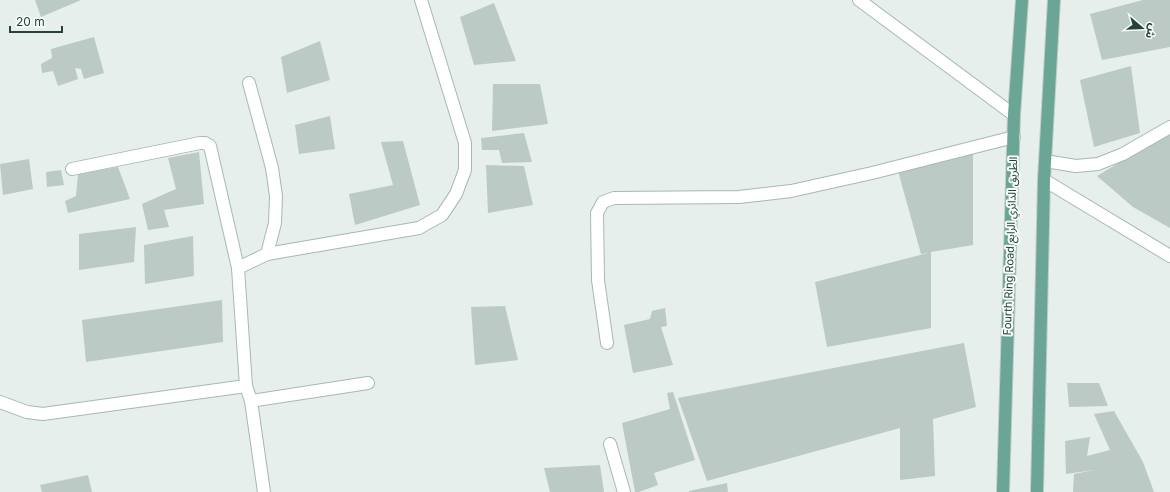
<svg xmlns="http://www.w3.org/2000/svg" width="1170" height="492" viewBox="0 0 1170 492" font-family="Inter,'Noto Sans Arabic',sans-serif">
	<rect width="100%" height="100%" fill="#e6efeb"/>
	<g fill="#bbcac4">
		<path d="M 35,0 L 81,0 L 41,17 Z"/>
		<path d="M 1143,0 L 1170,0 L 1170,47 L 1102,60 L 1090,14 Z"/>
		<path d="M 494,3 L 516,61 L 474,65 L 460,17 Z"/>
		<path d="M 94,37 L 104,73 L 84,79 L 81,69 L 75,68 L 78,79 L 58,86 L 53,71 L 42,73 L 41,64 L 52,58 L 51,49 Z"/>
		<path d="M 320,41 L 330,80 L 287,93 L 281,57 Z"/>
		<path d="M 1131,66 L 1140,133 L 1094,147 L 1080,80 Z"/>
		<path d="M 493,84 L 540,84 L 548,124 L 492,131 Z"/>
		<path d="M 330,116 L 335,149 L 299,154 L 295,125 Z"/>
		<path d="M 1170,132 L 1170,228 L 1133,207 L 1097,176 Z"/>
		<path d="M 524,133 L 532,162 L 502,163 L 499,150 L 482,150 L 481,138 Z"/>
		<path d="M 403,141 L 420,205 L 355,225 L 349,194 L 393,185 L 381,142 Z"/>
		<path d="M 199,152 L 204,204 L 164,210 L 169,227 L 148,230 L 142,204 L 176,189 L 168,158 Z"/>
		<path d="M 973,153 L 973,245 L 931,252 L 931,328 L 827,347 L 815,282 L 928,253 L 921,254 L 898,171 Z"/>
		<path d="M 29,159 L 33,189 L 3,195 L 0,164 Z"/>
		<path d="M 486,165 L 524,166 L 533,205 L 488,213 Z"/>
		<path d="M 118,167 L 130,199 L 68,213 L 65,201 L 76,196 L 78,174 Z"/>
		<path d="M 61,170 L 64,185 L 47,187 L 46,172 Z"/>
		<path d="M 136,227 L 134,262 L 79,270 L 79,234 Z"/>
		<path d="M 193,236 L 194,276 L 145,284 L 144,245 Z"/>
		<path d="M 222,300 L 223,342 L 86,362 L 82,320 Z"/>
		<path d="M 505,306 L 518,360 L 475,365 L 471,307 Z"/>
		<path d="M 665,308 L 667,326 L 661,327 L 673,365 L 633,373 L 624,325 L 650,319 L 652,311 Z"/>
		<path d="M 964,343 L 976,407 L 933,419 L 935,476 L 900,480 L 900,428 L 707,481 L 678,398 Z"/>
		<path d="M 1067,383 L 1099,383 L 1108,406 L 1069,407 Z"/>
		<path d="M 673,392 L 695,460 L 654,473 L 658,485 L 639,492 L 635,492 L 622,423 L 670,409 L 667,393 Z"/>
		<path d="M 1114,411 L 1143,462 L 1154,492 L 1073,492 L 1074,474 L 1094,470 L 1066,474 L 1065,441 L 1090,437 L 1087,456 L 1110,450 L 1094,414 Z"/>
		<path d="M 600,465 L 604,492 L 550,492 L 544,468 Z"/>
		<path d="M 88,475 L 92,492 L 42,492 L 40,485 Z"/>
		<path d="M 727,483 L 728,492 L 689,492 L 689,491 Z"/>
	</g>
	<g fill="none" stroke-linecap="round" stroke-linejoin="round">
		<defs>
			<g id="minor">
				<path d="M 859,0 L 1014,115"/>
				<path d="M 249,83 L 272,168 L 276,196 L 275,223 L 267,254"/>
				<path d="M 1045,161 L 1076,166 L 1098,164 L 1123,154 L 1170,127"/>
				<path d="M 72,169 L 200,143 L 205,143 L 210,146 L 238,268 L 246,386 L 251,401 L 264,492"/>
				<path d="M 1044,180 L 1170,256"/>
				<path d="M 238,268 L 267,254 L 419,228 L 442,215 L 456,194 L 465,170 L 465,143 L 421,0"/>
				<path d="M 607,343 L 598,280 L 597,213 L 603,202 L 614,198 L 739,197 L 791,191 L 872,173 L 1014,137"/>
				<path d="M 251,401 L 368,383"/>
				<path d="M 0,402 L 27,412 L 43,414 L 246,386"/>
				<path d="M 610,444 L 624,492"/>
			</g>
			<g id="major">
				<path d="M 1003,492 L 1014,115 L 1022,0"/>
				<path d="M 1037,492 L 1044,180 L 1054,0"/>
			</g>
		</defs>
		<use href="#minor" stroke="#a8b8b2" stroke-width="14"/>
		<use href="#major" stroke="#c2cac8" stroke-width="14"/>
		<use href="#minor" stroke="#fff" stroke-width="12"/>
		<use href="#major" stroke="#6aa596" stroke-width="12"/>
	</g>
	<g text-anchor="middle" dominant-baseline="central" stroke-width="4" stroke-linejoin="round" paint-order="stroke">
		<g font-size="11" fill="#24423a" stroke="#f7fbf9">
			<text transform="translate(1010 246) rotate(-88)">Fourth Ring Road الطريق الدائري الرابع</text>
		</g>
	</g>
	<g transform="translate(1142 28) rotate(109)" stroke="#f7fbf9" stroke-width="3" paint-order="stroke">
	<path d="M0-3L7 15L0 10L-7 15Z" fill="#24423a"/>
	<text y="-6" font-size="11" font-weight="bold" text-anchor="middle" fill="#24423a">ش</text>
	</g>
	<path d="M10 26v6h52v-6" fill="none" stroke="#24423a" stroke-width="2"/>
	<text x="16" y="26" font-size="12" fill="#24423a" stroke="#f7fbf9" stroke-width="3" paint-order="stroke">20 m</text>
</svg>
